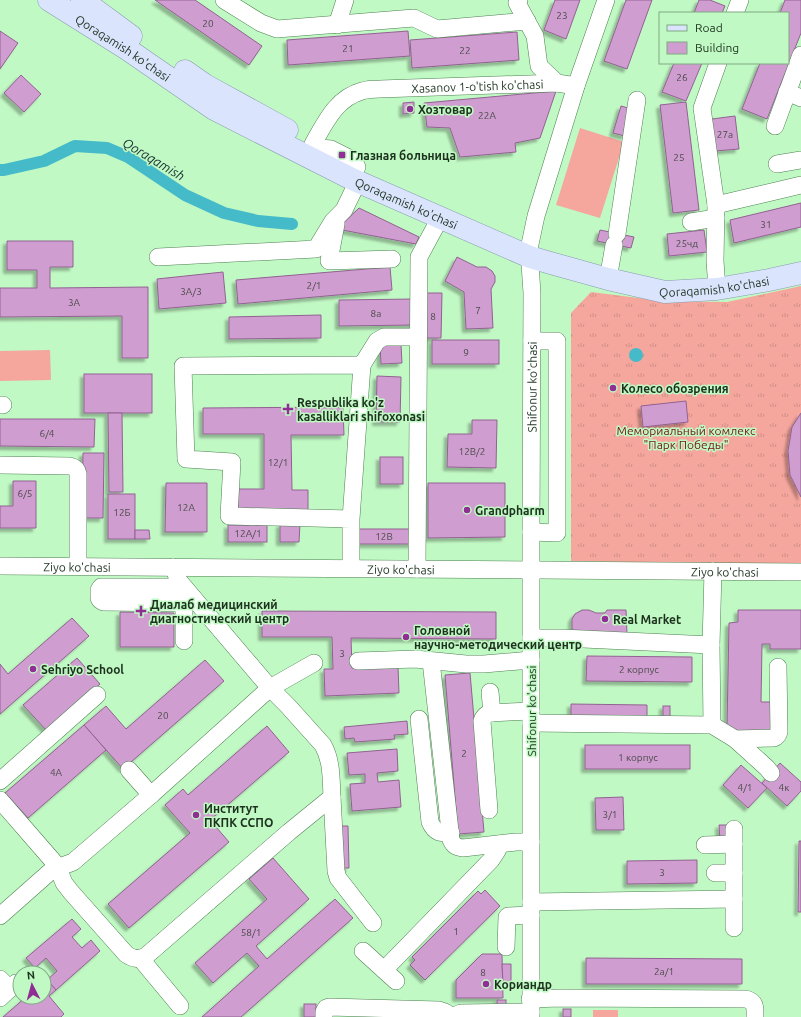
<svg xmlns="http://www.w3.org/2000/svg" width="801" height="1017" viewBox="0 0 801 1017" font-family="Ubuntu,sans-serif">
	<defs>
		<pattern id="grass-tufts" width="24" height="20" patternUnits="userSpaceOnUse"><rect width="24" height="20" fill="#f5a69d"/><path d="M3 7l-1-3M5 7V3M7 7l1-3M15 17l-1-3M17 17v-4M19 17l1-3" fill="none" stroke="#d18f87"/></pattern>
		<filter id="shadow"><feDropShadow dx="-3.5" dy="3.5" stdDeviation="1" flood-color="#0004"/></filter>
	</defs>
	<rect width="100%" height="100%" fill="#c1f9c4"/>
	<path fill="url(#grass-tufts)" d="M 801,286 L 801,565 L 571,561 L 571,313 L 591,292 L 662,301 L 727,302 Z"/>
	<g fill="#f5a69d">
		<path d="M 580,128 L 624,142 L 600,218 L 556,205 Z"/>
		<path d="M 50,350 L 51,380 L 0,381 L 0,351 Z"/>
		<rect x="593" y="1010" width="25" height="7"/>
	</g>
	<circle fill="#45bbc9" cx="636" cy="355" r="7"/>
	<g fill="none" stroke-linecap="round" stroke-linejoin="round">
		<path stroke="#45bbc9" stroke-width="12" d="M 0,170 L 4,170 L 44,161 L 75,146 L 107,148 L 128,157 L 185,195 L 224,213 L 258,221 L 292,224"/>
	</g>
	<g fill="#d09dd0" stroke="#916291" filter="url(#shadow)">
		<path d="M 155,0 L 195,0 L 262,46 L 249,65 Z"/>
		<path d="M 555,0 L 580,0 L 566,39 L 544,30 Z"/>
		<path d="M 626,0 L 652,0 L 627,69 L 604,61 Z"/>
		<path d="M 699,0 L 710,0 L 725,6 L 722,13 L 694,13 Z"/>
		<path d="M 785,0 L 801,0 L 801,33 L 767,119 L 742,109 L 760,63 L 788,63 L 788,13 L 780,13 Z"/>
		<path d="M 0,31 L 18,43 L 0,69 Z"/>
		<path d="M 408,31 L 410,56 L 288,65 L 287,40 Z"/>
		<path d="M 517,32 L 519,60 L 412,68 L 410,40 Z"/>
		<path d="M 674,63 L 702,63 L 686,101 L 662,92 Z"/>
		<path d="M 21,75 L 41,94 L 24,112 L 4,93 Z"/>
		<path d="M 556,91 L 540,138 L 515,143 L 516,152 L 460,157 L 450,128 L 427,127 L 424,103 Z"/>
		<path d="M 414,102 L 414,113 L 403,114 L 403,103 Z"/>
		<path d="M 686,102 L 699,210 L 673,213 L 660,105 Z"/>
		<path d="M 621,106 L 632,109 L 625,136 L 613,133 Z"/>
		<path d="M 735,116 L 739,149 L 715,151 L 712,119 Z"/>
		<path d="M 801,203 L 801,227 L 734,243 L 730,220 Z"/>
		<path d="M 359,208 L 419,237 L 416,244 L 337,229 Z"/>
		<path d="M 600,230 L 634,237 L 631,248 L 597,241 Z"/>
		<path d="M 704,230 L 707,252 L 669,256 L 667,234 Z"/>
		<path d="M 7,241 L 73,241 L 73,267 L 50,267 L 50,288 L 148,287 L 148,358 L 122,358 L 122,316 L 0,317 L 0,288 L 37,288 L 37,270 L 7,270 Z"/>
		<path d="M 457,257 L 477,267 L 486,267 L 492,271 L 495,276 L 495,282 L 491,289 L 493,328 L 466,329 L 464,292 L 445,281 Z"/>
		<path d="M 390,267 L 392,290 L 238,304 L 236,280 Z"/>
		<path d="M 223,272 L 226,303 L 159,309 L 157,279 Z"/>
		<path d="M 425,293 L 442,293 L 441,338 L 424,338 Z"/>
		<path d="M 413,299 L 414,325 L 339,326 L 339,300 Z"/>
		<path d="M 321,315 L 321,338 L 229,339 L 229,317 Z"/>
		<rect x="432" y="340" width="67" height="24"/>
		<path d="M 380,345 L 401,345 L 402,363 L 381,364 Z"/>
		<rect x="84" y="374" width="68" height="39"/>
		<path d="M 377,376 L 401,377 L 400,422 L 376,422 Z"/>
		<path d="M 686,401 L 688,422 L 643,427 L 641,406 Z"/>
		<path d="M 343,407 L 344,435 L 291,435 L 292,490 L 308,490 L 308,513 L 238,513 L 238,489 L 264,489 L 264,434 L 203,434 L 203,408 Z"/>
		<path d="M 108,413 L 122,413 L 123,492 L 109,492 Z"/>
		<path d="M 801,413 L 801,497 L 790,475 L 788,451 L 792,427 Z"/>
		<path d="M 0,419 L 95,419 L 94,447 L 0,446 Z"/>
		<path d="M 472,420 L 497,420 L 496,468 L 447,467 L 448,434 L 472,434 Z"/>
		<path d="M 83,453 L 104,453 L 103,518 L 82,518 Z"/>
		<rect x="380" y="457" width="23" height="27"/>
		<path d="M 13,481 L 36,481 L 36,528 L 0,528 L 0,506 L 13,506 Z"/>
		<path d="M 166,483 L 207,483 L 207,532 L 165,532 Z"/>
		<path d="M 428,483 L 505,483 L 505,537 L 428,538 Z"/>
		<rect x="108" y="494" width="27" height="45"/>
		<path d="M 280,524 L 300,524 L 299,542 L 280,542 Z"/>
		<rect x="228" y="525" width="39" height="17"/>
		<rect x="355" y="529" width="58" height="15"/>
		<path d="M 135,530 L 149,530 L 150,539 L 135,539 Z"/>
		<path d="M 582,610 L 589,610 L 596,613 L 605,613 L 607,610 L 626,610 L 627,634 L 572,635 L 572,619 L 575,614 Z"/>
		<path d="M 738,610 L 801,610 L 801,649 L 770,649 L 770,644 L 762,644 L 761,702 L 771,702 L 772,736 L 738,736 L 727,727 L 729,623 L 738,622 Z"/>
		<path d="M 262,611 L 496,612 L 496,639 L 351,638 L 352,668 L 398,666 L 399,693 L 325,696 L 324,669 L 333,669 L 332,637 L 262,637 Z"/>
		<path d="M 120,612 L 174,613 L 174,647 L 120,647 Z"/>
		<path d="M 72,618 L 89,636 L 0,714 L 0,664 L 8,674 Z"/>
		<path d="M 587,656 L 692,657 L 692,682 L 586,681 Z"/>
		<path d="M 77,658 L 100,684 L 47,731 L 23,705 Z"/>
		<path d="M 205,660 L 224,681 L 123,769 L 84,725 L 106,706 L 126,729 Z"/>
		<path d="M 470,673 L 484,832 L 458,834 L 445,675 Z"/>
		<path d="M 571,704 L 647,705 L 647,717 L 571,716 Z"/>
		<rect x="663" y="706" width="7" height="11"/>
		<path d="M 407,721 L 408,734 L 394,735 L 395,739 L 355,742 L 354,738 L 345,739 L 344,727 Z"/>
		<path d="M 84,725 L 106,750 L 28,818 L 5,793 Z"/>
		<path d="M 267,726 L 289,752 L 210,820 L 229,842 L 129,928 L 108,904 L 190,833 L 165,805 L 183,789 L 188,795 Z"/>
		<rect x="585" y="745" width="105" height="24"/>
		<path d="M 397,749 L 398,771 L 377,773 L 378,782 L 399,780 L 401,807 L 352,811 L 350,784 L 365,783 L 365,774 L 349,775 L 347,753 Z"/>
		<path d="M 780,763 L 801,782 L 801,791 L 787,806 L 762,783 Z"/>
		<path d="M 741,765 L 767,788 L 748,808 L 723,785 Z"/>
		<path d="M 623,797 L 624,830 L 596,830 L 595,798 Z"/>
		<path d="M 719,825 L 729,825 L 729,841 L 720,841 Z"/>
		<path d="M 339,826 L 348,826 L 349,868 L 340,868 Z"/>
		<path d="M 799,841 L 801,841 L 801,912 L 798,912 Z"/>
		<path d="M 273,858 L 309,899 L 256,946 L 267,959 L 335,899 L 353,918 L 241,1017 L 202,1017 L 259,966 L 247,953 L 213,983 L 195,963 L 267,899 L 249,879 Z"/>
		<path d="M 697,860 L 697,883 L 627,884 L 627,861 Z"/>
		<path d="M 485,890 L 500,906 L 425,980 L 410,965 L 415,960 L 412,957 L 478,891 L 481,894 Z"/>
		<path d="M 72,919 L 81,929 L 72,937 L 82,948 L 91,940 L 100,951 L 56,990 L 47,980 L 57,971 L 46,958 L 35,968 L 26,958 Z"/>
		<path d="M 482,954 L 502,954 L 503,998 L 456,998 L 456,980 Z"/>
		<path d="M 586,958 L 742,959 L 742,984 L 586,984 Z"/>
		<path d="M 502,964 L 511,964 L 511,983 L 503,983 Z"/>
		<path d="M 47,980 L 56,990 L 49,996 L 64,1014 L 61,1017 L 3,1017 L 26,997 L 44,997 L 44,982 Z"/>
		<rect x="497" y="1000" width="9" height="9"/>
		<rect x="304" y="1004" width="12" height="13"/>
		<rect x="563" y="1009" width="8" height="8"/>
	</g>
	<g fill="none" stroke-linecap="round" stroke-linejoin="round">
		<defs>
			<g id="minor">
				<path d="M 224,0 L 261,23 L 277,29 L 414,18 L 437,29 L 527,21"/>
				<path d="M 519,0 L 517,3 L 535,36 L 539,66 L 557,83"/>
				<path d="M 735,13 L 740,0"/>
				<path d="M 337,25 L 345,0"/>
				<path d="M 718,63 L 702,108 L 716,205 L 801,185"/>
				<path d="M 787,92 L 801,98"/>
				<path d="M 775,126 L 801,55"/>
				<path id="s1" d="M 313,144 C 325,123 336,98 362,91 C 368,89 374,89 380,89 L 557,83 L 576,86"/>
				<path d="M 320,148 L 331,149 L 353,160 L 357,167"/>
				<path d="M 777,164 L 801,160"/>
				<path d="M 716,205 L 715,261 L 717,289"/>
				<path d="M 691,222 L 716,218"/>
				<path d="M 336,224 L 329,261 L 392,259"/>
				<path d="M 617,234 L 637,100"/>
				<path d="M 158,257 L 316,249 L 333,221 L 344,210 L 358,181"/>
				<path d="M 608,279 L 614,245"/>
				<path d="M 362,365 L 377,341 L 384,337 L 418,337"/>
				<path d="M 0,405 L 3,405"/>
				<path d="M 0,465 L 70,466 C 75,467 77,469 78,474 L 78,566"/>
				<path d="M 351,519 L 229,516 L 232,462 L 186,459 L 183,366 L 362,365 L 351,519 L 351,568"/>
				<path d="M 531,532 L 557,533 L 557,341 L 532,341"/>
				<path id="s2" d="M 0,566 L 801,572"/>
				<path d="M 417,569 L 419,257 L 440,218"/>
				<path d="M 183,587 L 101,587 L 99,590 L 99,598 L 100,600 L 103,602 L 184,603 L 193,598"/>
				<path d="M 184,603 L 184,641"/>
				<path d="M 531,638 L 562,638 L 711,645"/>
				<path d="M 358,661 L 415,659 L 466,664 L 484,664 L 531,660"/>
				<path d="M 431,661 L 451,840 C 454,846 456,847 463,848 L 516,842 L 531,842"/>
				<path d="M 490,692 L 492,713"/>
				<path d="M 419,719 L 430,822 C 435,833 440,833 451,833"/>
				<path d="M 531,723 L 712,725 L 735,739 L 774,738 C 777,737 778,735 779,732 L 778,667"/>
				<path d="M 712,725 L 711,645 L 713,571"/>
				<path d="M 735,739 L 767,768 L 771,773"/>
				<path d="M 129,770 L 151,795"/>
				<path d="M 0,781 L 97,695"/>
				<path d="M 332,797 L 336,871 L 338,878 L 373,923"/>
				<path d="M 0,800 L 53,861 L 58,868 L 64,883 L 71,892 L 126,954 C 133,959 138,960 146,956 L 289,832 L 332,797 C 331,779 332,761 323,745 L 288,706 L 270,688 L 179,581 L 173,567"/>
				<path d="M 489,810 L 482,721 C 483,717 485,715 489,713 L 531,711"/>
				<path d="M 734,829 L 734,928"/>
				<path d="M 705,845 L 734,844"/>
				<path d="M 715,873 L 734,873"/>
				<path d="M 531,902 L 734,899"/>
				<path d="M 0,916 L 52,870 L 73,862 L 151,795 L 270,688 L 314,663"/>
				<path d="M 506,947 L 507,917 L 508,916 L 531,915"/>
				<path d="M 363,951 L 396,981"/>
				<path d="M 140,958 L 180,1006"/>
				<path d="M 384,970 L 491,860 L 497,851 L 500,844"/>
				<path d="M 0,979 L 10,989"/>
				<path d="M 0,998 L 16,983"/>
				<path d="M 530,999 L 560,998 L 746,999 C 756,1002 755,1007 755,1017"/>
				<path d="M 324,1017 L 324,1012 L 326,1008 L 329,1007 L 439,1010 L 445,1012 L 452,1017"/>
				<path d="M 453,1017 L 456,1015 L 461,1013 L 531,1012"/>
				<path id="s3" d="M 531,1017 L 531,532 L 532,293 L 529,249 L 536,216 L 576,86 L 606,0"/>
			</g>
			<g id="major">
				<path id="s4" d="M 49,0 L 127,49 L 214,109 L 352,179 L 530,257 L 554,264 L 608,279 L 665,292 L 717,289 L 769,280 L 801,273"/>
				<path d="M 82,0 L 131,36"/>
				<path d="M 185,71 L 205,85 L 287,130"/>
			</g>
		</defs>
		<use href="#minor" stroke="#4d8051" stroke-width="18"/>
		<use href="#major" stroke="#879bae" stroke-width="23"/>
		<use href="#minor" stroke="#fff" stroke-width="17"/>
		<use href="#major" stroke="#dae5fd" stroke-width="22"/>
	</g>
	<g fill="#912e95" stroke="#c1f9c4" stroke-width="1.5">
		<circle cx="410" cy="109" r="4"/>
		<rect x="338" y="151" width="8" height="8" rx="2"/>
		<circle cx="613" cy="388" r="4"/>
		<path d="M286 403h4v4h4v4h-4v4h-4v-4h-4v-4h4z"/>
		<circle cx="467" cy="510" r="4"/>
		<path d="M139 605h4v4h4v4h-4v4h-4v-4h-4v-4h4z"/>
		<circle cx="605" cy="619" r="4"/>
		<circle cx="406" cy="637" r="4"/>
		<circle cx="33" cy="669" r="4"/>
		<circle cx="196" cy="815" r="4"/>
		<circle cx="486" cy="984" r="4"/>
	</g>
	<g text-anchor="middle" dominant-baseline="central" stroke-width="3" stroke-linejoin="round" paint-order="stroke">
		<g font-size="10" fill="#494d4a">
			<text x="562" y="15">23</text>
			<text x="208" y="23">20</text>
			<text x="348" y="48">21</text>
			<text x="465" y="50">22</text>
			<text x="682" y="77">26</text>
			<text x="487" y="115">22A</text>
			<text x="725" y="134">27a</text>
			<text x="679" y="157">25</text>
			<text x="766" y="224">31</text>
			<text x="687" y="243">25чд</text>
			<text x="314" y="285">2/1</text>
			<text x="191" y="291">3A/3</text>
			<text x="74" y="302">3A</text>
			<text x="478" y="310">7</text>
			<text x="376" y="313">8a</text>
			<text x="433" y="316">8</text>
			<text x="466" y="352">9</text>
			<text x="47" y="433">6/4</text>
			<text x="472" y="451">12В/2</text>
			<text x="278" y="462">12/1</text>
			<text x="25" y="493">6/5</text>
			<text x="186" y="507">12A</text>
			<text x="122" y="512">12Б</text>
			<text x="248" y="533">12A/1</text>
			<text x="384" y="536">12В</text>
			<text x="342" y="653">3</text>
			<text x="639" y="669">2 корпус</text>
			<text x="163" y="715">20</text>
			<text x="464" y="753">2</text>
			<text x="638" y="757">1 корпус</text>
			<text x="56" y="772">4A</text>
			<text x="745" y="787">4/1</text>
			<text x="784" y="787">4к</text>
			<text x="610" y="814">3/1</text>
			<text x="662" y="872">3</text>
			<text x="456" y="931">1</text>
			<text x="251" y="932">58/1</text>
			<text x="664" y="971">2а/1</text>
			<text x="483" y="972">8</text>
		</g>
		<g font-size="12" fill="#1c321e" stroke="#c1f9c4">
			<text stroke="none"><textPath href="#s4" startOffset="88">Qoraqamish ko'chasi</textPath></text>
			<text stroke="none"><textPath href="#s1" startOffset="190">Xasanov 1-o'tish ko'chasi</textPath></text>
			<text stroke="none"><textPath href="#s4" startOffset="412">Qoraqamish ko'chasi</textPath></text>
			<text stroke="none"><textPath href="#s4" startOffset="736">Qoraqamish ko'chasi</textPath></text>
			<text stroke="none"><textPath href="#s3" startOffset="630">Shifonur ko'chasi</textPath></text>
			<text stroke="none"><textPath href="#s2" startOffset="77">Ziyo ko'chasi</textPath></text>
			<text stroke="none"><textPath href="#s2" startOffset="401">Ziyo ko'chasi</textPath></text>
			<text stroke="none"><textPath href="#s2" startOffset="725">Ziyo ko'chasi</textPath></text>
			<text transform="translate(531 711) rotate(-90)">Shifonur ko'chasi</text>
		</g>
		<g font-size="12" font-weight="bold" fill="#1c321e" stroke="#c1f9c4" text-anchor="start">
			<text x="418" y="109">Хозтовар</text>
			<text x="350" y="155">Глазная больница</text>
			<text x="621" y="388">Колесо обозрения</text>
			<text x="297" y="402">Respublika ko'z<tspan x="297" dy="14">kasalliklari shifoxonasi</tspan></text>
			<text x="475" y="510">Grandpharm</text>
			<text x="150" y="604">Диалаб медицинский<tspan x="150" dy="14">диагностический центр</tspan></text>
			<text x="613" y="619">Real Market</text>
			<text x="414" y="630">Головной<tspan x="414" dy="14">научно-методический центр</tspan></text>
			<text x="41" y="669">Sehriyo School</text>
			<text x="204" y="808">Институт<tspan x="204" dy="14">ПКПК ССПО</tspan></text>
			<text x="494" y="984">Кориандр</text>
		</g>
		<g font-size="12" fill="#731415" stroke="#c1f9c4">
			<text x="686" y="430">Мемориальный комлекс<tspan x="686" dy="14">"Парк Победы"</tspan></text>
		</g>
		<g font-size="13" font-style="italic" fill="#142e31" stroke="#c1f9c4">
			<text transform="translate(154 159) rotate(31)">Qoraqamish</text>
		</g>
	</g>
	<rect x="659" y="12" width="130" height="52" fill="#c1f9c4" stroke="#7fa982"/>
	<rect x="667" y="25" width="20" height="6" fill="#dae5fd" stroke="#7fa982"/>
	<text x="695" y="32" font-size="12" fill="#1c321e">Road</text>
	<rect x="667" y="42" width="20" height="12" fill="#d09dd0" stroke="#7fa982"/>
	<text x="695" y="52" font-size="12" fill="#1c321e">Building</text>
	<g transform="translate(32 985) rotate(354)"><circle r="19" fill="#c1f9c4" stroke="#7fa982"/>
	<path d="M0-3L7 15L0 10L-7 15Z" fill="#912e95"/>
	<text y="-6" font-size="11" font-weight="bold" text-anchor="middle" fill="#1c321e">N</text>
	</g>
</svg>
